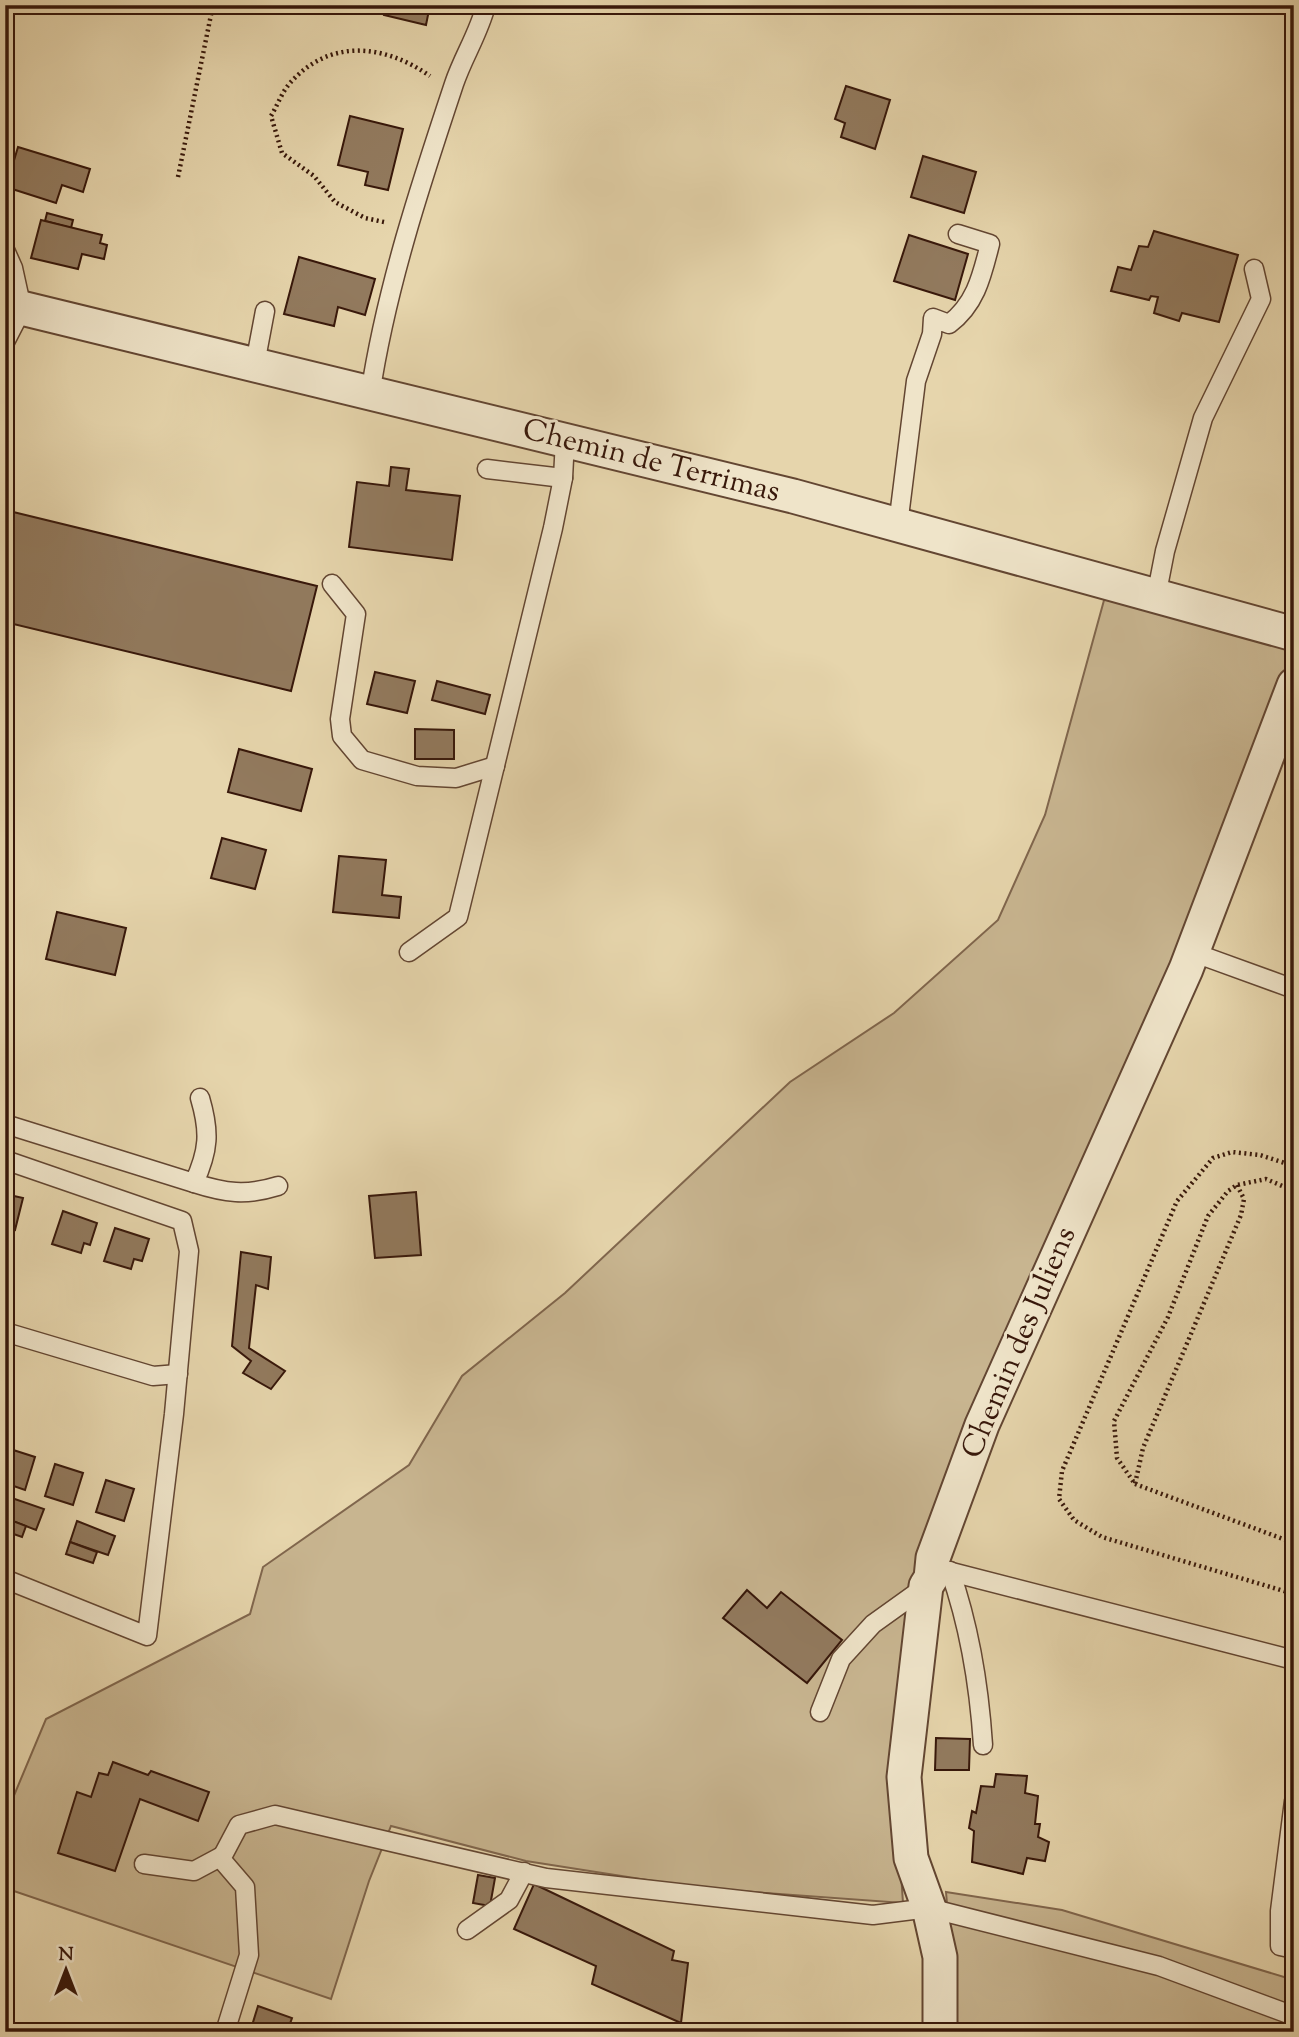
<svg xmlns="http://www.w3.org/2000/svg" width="1299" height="2037" viewBox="0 0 1299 2037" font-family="'Sorts Mill Goudy',serif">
	<rect width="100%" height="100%" fill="#e6d5ac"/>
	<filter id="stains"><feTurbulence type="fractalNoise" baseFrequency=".00286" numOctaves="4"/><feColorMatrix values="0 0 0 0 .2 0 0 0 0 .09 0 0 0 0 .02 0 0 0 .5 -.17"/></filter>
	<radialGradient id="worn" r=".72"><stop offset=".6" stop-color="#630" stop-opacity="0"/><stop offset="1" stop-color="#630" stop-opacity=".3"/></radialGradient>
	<g fill="#c8b590" stroke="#80664d" stroke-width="2">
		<path d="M 1106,593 L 1294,646 L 1294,666 L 1174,961 L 945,1482 L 894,1769 L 903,1903 L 698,1888 L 526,1861 L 391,1826 L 369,1881 L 331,1999 L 5,1888 L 5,1817 L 46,1719 L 250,1614 L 263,1567 L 409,1465 L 462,1376 L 565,1293 L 790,1082 L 894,1013 L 998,920 L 1045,815 Z"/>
		<path d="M 946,1892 L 1062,1910 L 1294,1980 L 1294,2032 L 958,2032 Z"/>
	</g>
	<g fill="#927a5e" stroke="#37170a" stroke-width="2">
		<path d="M 386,5 L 430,5 L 426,25 L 384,15 Z"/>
		<path d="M 846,86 L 890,100 L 875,149 L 841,137 L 845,123 L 835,119 Z"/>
		<path d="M 350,116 L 403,129 L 388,190 L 365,185 L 368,172 L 338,165 Z"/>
		<path d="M 18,147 L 90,169 L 83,192 L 62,185 L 56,203 L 6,187 Z"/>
		<path d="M 923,156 L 976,172 L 964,213 L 911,197 Z"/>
		<path d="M 47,213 L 73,220 L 71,228 L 45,221 Z"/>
		<path d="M 41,220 L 102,235 L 100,243 L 107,245 L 104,259 L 82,254 L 78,269 L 31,258 Z"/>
		<path d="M 1154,231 L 1238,255 L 1219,322 L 1182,313 L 1179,321 L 1154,313 L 1158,297 L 1151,296 L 1149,300 L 1111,291 L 1118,267 L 1131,270 L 1139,246 L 1148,247 Z"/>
		<path d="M 909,235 L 968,254 L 955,300 L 894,281 Z"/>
		<path d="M 299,257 L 375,279 L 365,315 L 338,307 L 334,326 L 284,314 Z"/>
		<path d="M 391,467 L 409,469 L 406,490 L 460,496 L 452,560 L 349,547 L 357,482 L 389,486 Z"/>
		<path d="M 5,510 L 317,586 L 291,691 L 5,622 Z"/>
		<path d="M 375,672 L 415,681 L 407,713 L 367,704 Z"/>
		<path d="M 437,681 L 490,695 L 485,714 L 432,700 Z"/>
		<path d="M 415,729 L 454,730 L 454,759 L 415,759 Z"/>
		<path d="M 239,749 L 312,769 L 301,811 L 228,792 Z"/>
		<path d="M 222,838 L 266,850 L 255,889 L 211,878 Z"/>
		<path d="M 339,856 L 386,860 L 382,895 L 401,897 L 399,918 L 333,912 Z"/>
		<path d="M 57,912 L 126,928 L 115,975 L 46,959 Z"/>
		<path d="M 416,1192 L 421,1255 L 375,1258 L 369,1196 Z"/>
		<path d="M 5,1194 L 23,1198 L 15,1230 L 5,1228 Z"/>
		<path d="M 63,1211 L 97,1223 L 90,1245 L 84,1243 L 81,1253 L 52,1244 Z"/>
		<path d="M 115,1228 L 149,1239 L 142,1261 L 134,1259 L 131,1269 L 104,1261 Z"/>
		<path d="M 241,1252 L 271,1257 L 268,1289 L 256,1285 L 249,1348 L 285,1371 L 271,1389 L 243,1373 L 251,1361 L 232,1346 Z"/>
		<path d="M 7,1448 L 35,1457 L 25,1490 L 5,1483 Z"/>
		<path d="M 55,1464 L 83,1473 L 73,1505 L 45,1496 Z"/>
		<path d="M 106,1480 L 134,1489 L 124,1521 L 96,1512 Z"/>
		<path d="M 6,1496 L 44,1509 L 36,1530 L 5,1518 Z"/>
		<path d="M 5,1518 L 26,1526 L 22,1537 L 5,1531 Z"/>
		<path d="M 77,1521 L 115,1536 L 108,1555 L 70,1542 Z"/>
		<path d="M 70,1542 L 97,1552 L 93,1563 L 66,1554 Z"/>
		<path d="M 747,1590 L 767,1608 L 781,1592 L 842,1640 L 807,1683 L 723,1618 Z"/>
		<path d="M 936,1738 L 970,1739 L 969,1770 L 935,1770 Z"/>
		<path d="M 113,1762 L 148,1775 L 151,1771 L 209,1792 L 198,1821 L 140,1799 L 115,1871 L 58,1853 L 77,1792 L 91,1797 L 99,1773 L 108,1775 Z"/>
		<path d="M 996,1774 L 1027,1776 L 1025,1793 L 1038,1796 L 1035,1824 L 1040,1824 L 1038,1837 L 1049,1842 L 1045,1861 L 1027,1858 L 1023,1874 L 972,1862 L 974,1831 L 969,1828 L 972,1811 L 976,1813 L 981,1786 L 994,1787 Z"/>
		<path d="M 478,1875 L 495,1878 L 490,1906 L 473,1903 Z"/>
		<path d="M 534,1884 L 674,1951 L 672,1960 L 688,1963 L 681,2023 L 592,1984 L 596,1966 L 514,1929 Z"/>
		<path d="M 258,2006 L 292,2018 L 287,2032 L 250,2032 Z"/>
	</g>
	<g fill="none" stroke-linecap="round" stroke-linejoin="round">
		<defs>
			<g id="service">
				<path d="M 5,250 L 13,268 L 22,309 L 5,342"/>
				<path d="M 255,364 L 265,311"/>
				<path d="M 370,395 C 386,289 420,186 454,84 C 463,57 479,33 486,5"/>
				<path d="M 487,469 L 563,478"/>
				<path d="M 898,525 L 916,381 L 932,334 L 933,318 L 949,324 C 976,304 982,275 990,244 L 958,234"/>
				<path d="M 332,584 L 356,614 L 340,719 L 342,736 L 362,760 L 417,776 L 456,778 L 495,766"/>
				<path d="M 1156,597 L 1165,551 L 1203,418 L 1261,299 L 1254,269"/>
				<path d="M 409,952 L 458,917 L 553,528 L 563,478 L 565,440"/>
				<path d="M 1192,952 L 1294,989"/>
				<path d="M 5,1124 L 194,1183 C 209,1150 210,1132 200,1098"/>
				<path d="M 5,1160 L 182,1221 L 189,1251 L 174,1414 L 147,1636 L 5,1579"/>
				<path d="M 194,1183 C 225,1193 246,1196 278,1186"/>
				<path d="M 5,1332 L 153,1376 L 178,1374"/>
				<path d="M 932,1567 L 1294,1660"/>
				<path d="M 950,1571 C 970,1628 979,1684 983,1745"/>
				<path d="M 820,1712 L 841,1659 L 873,1624 L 926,1586"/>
				<path d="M 1294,1801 L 1280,1911 L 1280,1946 L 1294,1949"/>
				<path d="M 144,1864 L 194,1871 L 222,1856"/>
				<path d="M 467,1930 L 509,1900 L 524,1872"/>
				<path d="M 225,2032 L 249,1955 L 245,1887 L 221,1859 L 239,1825 L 275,1815 L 546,1878 L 873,1915 L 929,1908 L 1159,1966 L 1294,2016"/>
			</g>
			<g id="minor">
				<path d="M 5,304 L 793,496 L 1294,634"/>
				<path d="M 940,2032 L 940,1957 L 929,1908 L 911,1858 L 904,1777 L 926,1586 L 931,1578 L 933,1558 L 982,1425 L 1186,969 L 1294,685"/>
			</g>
		</defs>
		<use href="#service" stroke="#634632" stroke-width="21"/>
		<use href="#minor" stroke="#634632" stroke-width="37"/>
		<g stroke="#37170a" stroke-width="4.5" stroke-dasharray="2 3.5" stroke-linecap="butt">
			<path d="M 178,177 L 213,5"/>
			<path d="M 384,222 L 365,218 L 335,202 L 314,176 L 282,153 L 271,116 C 277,106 282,92 290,83 C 330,38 384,44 430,76"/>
			<path d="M 1294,1166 L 1260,1155 L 1232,1152 L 1213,1158 L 1177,1201 L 1062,1471 L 1059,1499 L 1074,1520 L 1102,1537 L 1294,1594"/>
			<path d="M 1237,1185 L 1244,1199 L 1241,1215 L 1143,1448 L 1135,1484 L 1117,1458 L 1114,1421 L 1168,1317 L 1208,1216 L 1228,1191 L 1237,1185 L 1266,1179 L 1294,1191"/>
			<path d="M 1135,1484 L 1294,1543"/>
		</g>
		<use href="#service" stroke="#efe4c9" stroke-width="18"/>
		<use href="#minor" stroke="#efe4c9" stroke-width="33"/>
	</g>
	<g text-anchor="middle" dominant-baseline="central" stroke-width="6" stroke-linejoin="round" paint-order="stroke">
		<g font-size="30" fill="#37170a" stroke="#efe4c9">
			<text transform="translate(651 462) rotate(14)">Chemin de Terrimas</text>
			<text transform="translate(1020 1343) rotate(-67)">Chemin des Juliens</text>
		</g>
	</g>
	<rect width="1299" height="2037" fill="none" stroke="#e6d5ac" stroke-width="28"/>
	<rect x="7" y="7" width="1285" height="2023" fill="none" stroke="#37170a" stroke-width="3.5"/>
	<rect x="14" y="14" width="1271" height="2009" fill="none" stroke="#37170a" stroke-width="2"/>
	<g transform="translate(66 1970)" stroke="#efe4c9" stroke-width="5" paint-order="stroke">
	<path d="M0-5L12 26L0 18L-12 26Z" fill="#37170a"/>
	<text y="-10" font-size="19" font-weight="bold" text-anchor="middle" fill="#37170a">N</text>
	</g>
	<rect width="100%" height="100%" filter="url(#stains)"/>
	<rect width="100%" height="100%" fill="url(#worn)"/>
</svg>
